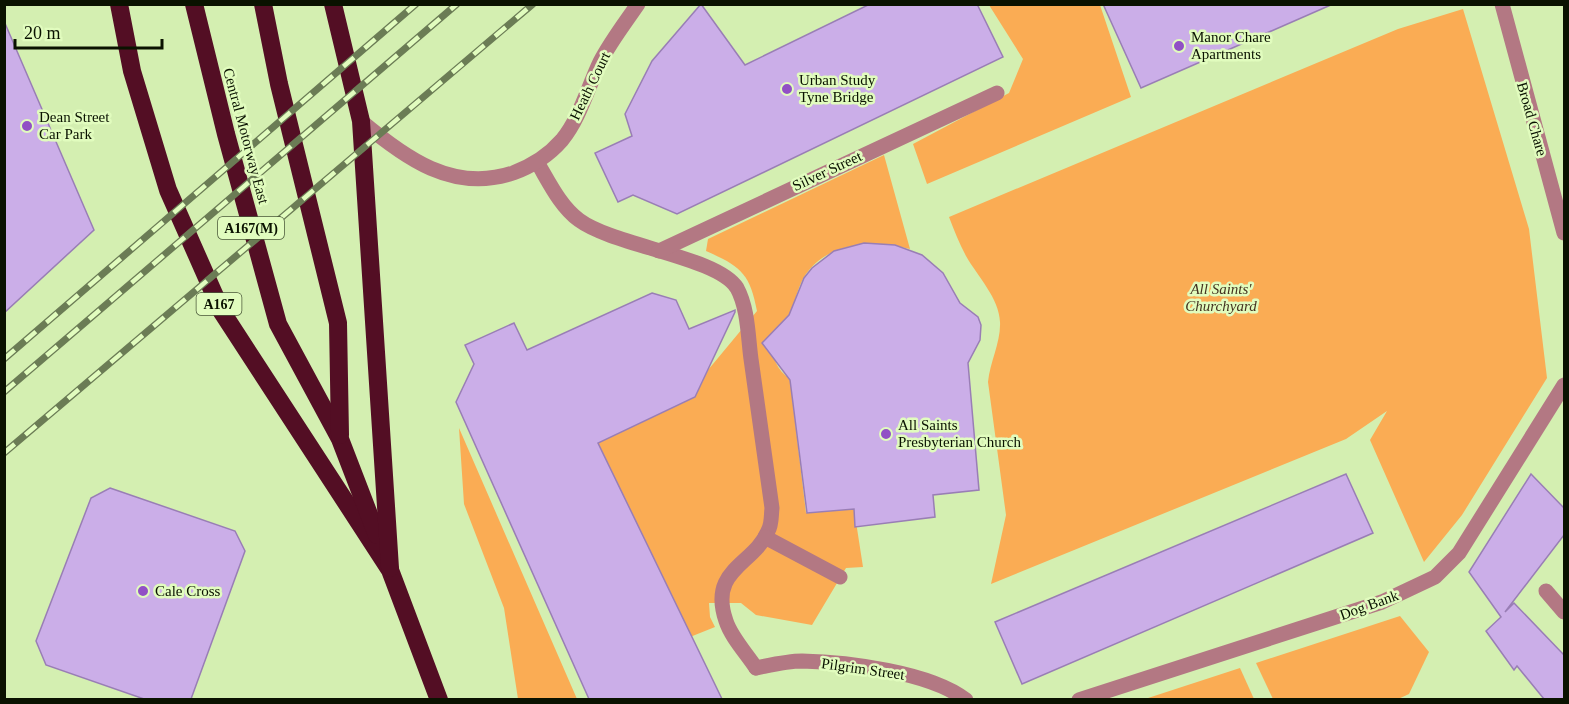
<svg xmlns="http://www.w3.org/2000/svg" width="1569" height="704" viewBox="0 0 1569 704" font-family="Georgia,serif">
	<rect width="100%" height="100%" fill="#d4efb1"/>
	<g fill="#faac54">
		<path d="M 989,5 L 1100,5 L 1131,97 L 927,184 L 913,144 L 1009,93 L 1023,59 Z"/>
		<path d="M 1463,9 L 1529,229 L 1547,378 L 1462,515 L 1424,562 L 1370,440 L 1387,411 L 1346,439 L 991,584 L 1006,515 L 988,382 C 990,362 1001,342 1000,322 C 999,298 978,277 966,256 C 959,243 954,230 949,217 L 1398,29 Z"/>
		<path d="M 884,155 L 910,249 C 873,240 827,241 804,277 C 797,289 795,304 789,316 C 786,322 777,326 773,333 C 771,352 773,367 790,379 L 806,513 L 854,509 L 863,567 L 846,568 L 812,625 L 756,615 L 741,603 L 709,603 L 710,617 L 715,627 L 690,637 L 598,443 L 695,397 L 708,370 L 757,311 C 750,273 740,266 706,251 L 708,239 Z"/>
		<path d="M 459,428 L 577,699 L 518,699 L 504,608 L 464,504 Z"/>
		<path d="M 1400,616 L 1429,652 L 1409,694 L 1396,700 L 1273,699 L 1256,663 Z"/>
		<path d="M 1240,668 L 1254,699 L 1145,699 Z"/>
	</g>
	<g fill="#cbaee8" stroke="#997eb5" stroke-width="1.5">
		<path d="M 701,4 L 745,65 L 870,4 L 977,4 L 1003,57 L 677,214 L 633,195 L 618,202 L 595,153 L 632,136 L 625,114 L 652,61 Z"/>
		<path d="M 1103,4 L 1333,4 L 1141,88 Z"/>
		<path d="M 4,21 L 94,230 L 4,313 Z"/>
		<path d="M 864,243 L 895,245 L 922,255 L 943,273 L 960,303 L 978,317 L 981,325 L 980,340 L 968,363 L 979,490 L 933,495 L 935,517 L 855,527 L 854,509 L 807,513 L 790,380 L 762,343 L 789,315 L 804,278 L 812,268 L 834,251 Z"/>
		<path d="M 652,293 L 676,300 L 689,329 L 735,310 L 735,312 L 695,397 L 598,443 L 722,699 L 589,699 L 456,402 L 474,364 L 465,345 L 514,323 L 527,350 Z"/>
		<path d="M 1346,474 L 1373,533 L 1022,684 L 995,622 Z"/>
		<path d="M 1531,474 L 1564,508 L 1564,535 L 1505,612 L 1514,603 L 1564,655 L 1564,699 L 1544,699 L 1517,666 L 1514,670 L 1486,631 L 1501,617 L 1469,572 Z"/>
		<path d="M 110,488 L 235,531 L 245,551 L 191,699 L 144,699 L 46,665 L 36,641 L 91,498 Z"/>
	</g>
	<g fill="none" stroke-linecap="round" stroke-linejoin="round">
		<g stroke="#b37883" stroke-width="15">
			<path d="M 537,162 C 549,182 560,206 579,220 C 614,246 718,257 737,288 C 748,308 748,337 751,359 C 758,409 765,459 772,508 C 771,516 772,524 768,531 C 754,565 708,569 726,621 C 731,637 747,654 756,668"/>
			<path d="M 659,251 L 997,93"/>
			<path d="M 765,537 L 840,577"/>
			<path d="M 1546,591 L 1564,612"/>
		</g>
		<g stroke="#b37883" stroke-width="15">
			<path d="M 1502,4 L 1564,233"/>
			<path d="M 361,121 C 405,158 453,193 513,173 C 532,166 549,155 562,140 C 580,118 588,87 600,62 C 611,41 625,23 638,4"/>
			<path d="M 756,668 C 771,665 787,661 802,661 C 847,662 930,672 966,700"/>
			<path d="M 1079,700 L 1382,602 L 1435,577 L 1459,553 L 1564,385"/>
		</g>
		<g stroke="#530e24" stroke-width="18">
			<path d="M 119,4 L 132,71 L 168,190 L 222,312 L 390,570 L 439,700"/>
			<path d="M 194,4 L 226,134 L 278,324 L 340,439 L 377,535"/>
			<path d="M 263,4 L 279,84 L 338,323 L 340,435"/>
			<path d="M 333,4 L 361,121 L 390,568"/>
		</g>
		<defs>
			<g id="rail">
				<path d="M 4,359 L 416,4"/>
				<path d="M 4,392 L 457,4"/>
				<path d="M 4,453 L 533,4"/>
			</g>
		</defs>
		<use href="#rail" stroke="#6b7c55" stroke-width="7"/>
		<use href="#rail" stroke="#e1fcbe" stroke-width="4.5" stroke-dasharray="14" stroke-linecap="butt"/>
	</g>
	<g fill="#9150c5" stroke="#e1fcbe" stroke-width="2">
		<circle cx="1179" cy="46" r="6"/>
		<circle cx="787" cy="89" r="6"/>
		<circle cx="27" cy="126" r="6"/>
		<circle cx="886" cy="434" r="6"/>
		<circle cx="143" cy="591" r="6"/>
	</g>
	<g text-anchor="middle" dominant-baseline="central" stroke-width="5" stroke-linejoin="round" paint-order="stroke">
		<g fill="#e1fcbe" stroke="#4a5839" stroke-width="1.5">
			<rect x="218" y="217" width="66" height="22" rx="4.5"/>
			<rect x="196.5" y="293" width="45" height="22" rx="4.5"/>
		</g>
		<g font-size="14" font-weight="bold" fill="#0a1200">
			<text x="251" y="228">A167(M)</text>
			<text x="219" y="304">A167</text>
		</g>
		<g font-size="15" fill="#0a1200" stroke="#e1fcbe" text-anchor="start">
			<text x="1191" y="37">Manor Chare<tspan x="1191" dy="17">Apartments</tspan></text>
			<text x="799" y="80">Urban Study<tspan x="799" dy="17">Tyne Bridge</tspan></text>
			<text x="39" y="117">Dean Street<tspan x="39" dy="17">Car Park</tspan></text>
			<text x="898" y="425">All Saints<tspan x="898" dy="17">Presbyterian Church</tspan></text>
			<text x="155" y="591">Cale Cross</text>
		</g>
		<g font-size="15" fill="#0a1200" stroke="#e1fcbe">
			<text transform="translate(590 86) rotate(-64)">Heath Court</text>
			<text transform="translate(1532 119) rotate(74)">Broad Chare</text>
			<text transform="translate(246 136) rotate(75)">Central Motorway East</text>
			<text transform="translate(827 171) rotate(-25)">Silver Street</text>
			<text transform="translate(1369 605) rotate(-20)">Dog Bank</text>
			<text transform="translate(863 669) rotate(8)">Pilgrim Street</text>
		</g>
		<g font-size="15" font-style="italic" fill="#443220" stroke="#e1fcbe">
			<text x="1221" y="289">All Saints'<tspan x="1221" dy="17">Churchyard</tspan></text>
		</g>
	</g>
	<rect width="1569" height="704" fill="none" stroke="#0a1200" stroke-width="12"/>
	<path d="M15 39v9h147v-9" fill="none" stroke="#0a1200" stroke-width="3"/>
	<text x="24" y="39" font-size="18" fill="#0a1200" stroke="#e1fcbe" stroke-width="4.5" paint-order="stroke">20 m</text>
</svg>
